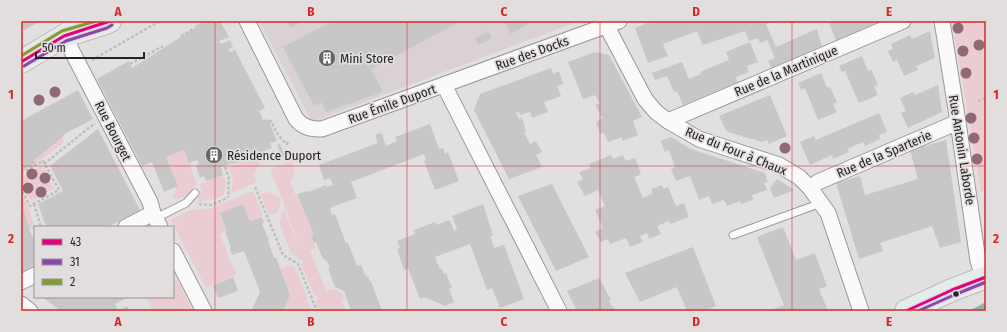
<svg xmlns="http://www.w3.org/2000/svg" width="1007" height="332" viewBox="0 0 1007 332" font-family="'Fira Sans Condensed',sans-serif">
	<rect width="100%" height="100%" fill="#e1dfdf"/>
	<path fill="#d9d1d3" d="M 259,21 L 579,21 L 312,122 Z"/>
	<g fill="#eacdd2">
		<path d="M 952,21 L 986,21 L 986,190 L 981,192 Z"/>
		<path d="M 62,137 L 64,142 L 45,157 L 36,163 L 34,160 Z"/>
		<path d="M 184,150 L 197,184 L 185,197 L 172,199 L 176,190 L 166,157 Z"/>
		<path d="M 262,154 L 263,156 L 254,175 L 256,182 L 231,193 L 233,177 L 229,168 Z"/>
		<path d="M 292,161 L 295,172 L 290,182 L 296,196 L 298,195 L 314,235 L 311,236 L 316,248 L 310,251 L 326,291 L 334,289 L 342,293 L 344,299 L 341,300 L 346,311 L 319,311 L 316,303 L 318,297 L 314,295 L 301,264 L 303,261 L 291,253 L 279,222 L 284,210 L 296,241 L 297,241 L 283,201 L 270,170 Z"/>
		<path d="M 41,166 L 54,188 L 31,201 L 21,183 L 21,177 Z"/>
		<path d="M 223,175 L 226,181 L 224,195 L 211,200 L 197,201 L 202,191 L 200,184 Z"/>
		<path d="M 253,191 L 263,216 L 250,221 L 220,213 L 227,231 L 220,234 L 236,275 L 206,288 L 171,220 L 190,210 L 209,209 Z"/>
		<path d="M 267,192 L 279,197 L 281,203 L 277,213 L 269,215 L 261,194 Z"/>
		<path d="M 21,194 L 28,206 L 35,228 L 30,229 L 21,203 Z"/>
		<path d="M 291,265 L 295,267 L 307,297 L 306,302 L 310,304 L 312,311 L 283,311 L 290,295 L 280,269 Z"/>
		<path d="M 177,280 L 193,311 L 153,311 L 146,297 L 173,297 L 173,282 Z"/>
	</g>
	<path fill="#8ab7aa" d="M 986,302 L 986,311 L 969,311 L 984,303 Z"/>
	<g fill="#c8c7c7">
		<path d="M 21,21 L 41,21 L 21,32 Z"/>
		<path d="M 204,21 L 220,21 L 229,37 L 219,41 L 221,44 L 230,40 L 233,47 L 228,49 L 230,52 L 235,50 L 265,108 L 259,111 L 263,120 L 268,119 L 277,141 L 270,143 L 272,148 L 244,159 L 244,160 L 233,164 L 232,163 L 221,167 L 223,175 L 206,181 L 204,176 L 200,178 L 196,166 L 199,164 L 197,160 L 189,163 L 184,150 L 166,157 L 178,186 L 164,192 L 152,162 L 142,166 L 97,79 L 129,61 L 132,68 L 195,28 L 194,27 Z"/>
		<path d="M 287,21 L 303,21 L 290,28 Z"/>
		<path d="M 333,21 L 461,21 L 371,69 L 383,92 L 326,112 L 321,102 L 314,106 L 283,47 Z"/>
		<path d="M 504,21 L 533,21 L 511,34 Z"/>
		<path d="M 652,21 L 774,21 L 766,24 L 776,47 L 817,29 L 819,37 L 822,46 L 771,68 L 768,61 L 775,58 L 767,40 L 760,43 L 758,38 L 749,41 L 745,31 L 703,45 L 697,31 L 663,44 L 668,56 L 648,63 L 635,28 Z"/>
		<path d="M 834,21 L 882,21 L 836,40 L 829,23 Z"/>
		<path d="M 488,31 L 492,38 L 479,45 L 475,39 Z"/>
		<path d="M 930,31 L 935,58 L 916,66 L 918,70 L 904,76 L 897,60 L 893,62 L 888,51 L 893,49 L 891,44 L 910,35 L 912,39 Z"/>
		<path d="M 750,42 L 758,62 L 747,66 L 749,72 L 736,77 L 738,82 L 683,105 L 677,91 L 674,92 L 667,76 L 655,80 L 652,73 L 682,62 L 689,79 L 701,74 L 700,72 L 729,60 L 726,52 Z"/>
		<path d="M 595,52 L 609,55 L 642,117 L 633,121 L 638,135 L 623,141 L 622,137 L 608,142 L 604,133 L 600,134 L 596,122 L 602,118 L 595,105 L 600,103 L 595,95 L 583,99 L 568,62 Z"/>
		<path d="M 862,56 L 868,71 L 871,69 L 878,85 L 874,86 L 878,95 L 859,103 L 845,71 L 842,72 L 839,66 Z"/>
		<path d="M 551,68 L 553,74 L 559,71 L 563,84 L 557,86 L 561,96 L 544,102 L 548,112 L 532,118 L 530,112 L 520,115 L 519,112 L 516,113 L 519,119 L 522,118 L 526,131 L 524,132 L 530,144 L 536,141 L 542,152 L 536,155 L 542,167 L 509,179 L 474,110 L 480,94 Z"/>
		<path d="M 821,73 L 827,88 L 830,87 L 837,102 L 833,104 L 837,112 L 818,120 L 805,88 L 801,90 L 798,83 Z"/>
		<path d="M 938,85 L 942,112 L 908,128 L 901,113 L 906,111 L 900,98 L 913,92 L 915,95 Z"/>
		<path d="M 78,90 L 93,119 L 63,135 L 64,136 L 34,160 L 36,163 L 21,171 L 21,121 Z"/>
		<path d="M 770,95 L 787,136 L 769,144 L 767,140 L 762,142 L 728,132 L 725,128 L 719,116 Z"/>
		<path d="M 879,113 L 887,132 L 879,135 L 880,139 L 865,146 L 863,142 L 847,149 L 849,152 L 833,159 L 832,155 L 810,165 L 800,142 L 814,136 L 816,140 Z"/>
		<path d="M 430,124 L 439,149 L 443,148 L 445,154 L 448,152 L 459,181 L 435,190 L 424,161 L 426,160 L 424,154 L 351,182 L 357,198 L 332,207 L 330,209 L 332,215 L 335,214 L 346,243 L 348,243 L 357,266 L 361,265 L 366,277 L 368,276 L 370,282 L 371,281 L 382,311 L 351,311 L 351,310 L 351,311 L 344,291 L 335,287 L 328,268 L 330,269 L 327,261 L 323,259 L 316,242 L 314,243 L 311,236 L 314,235 L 297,194 L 307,191 L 308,192 L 326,185 L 327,187 L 333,185 L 330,178 L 324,180 L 319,165 L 378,143 L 376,137 L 376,135 L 378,133 L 382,134 L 386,146 L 397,141 L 395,137 Z"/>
		<path d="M 98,129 L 140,210 L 108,227 L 46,227 L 38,204 L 63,191 L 50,166 Z"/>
		<path d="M 671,137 L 691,149 L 765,173 L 768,182 L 764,183 L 767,190 L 752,195 L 753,200 L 741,204 L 740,201 L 727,206 L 724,200 L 712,204 L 709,196 L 699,200 L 690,176 L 676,181 L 671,169 L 675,167 L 669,150 L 665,152 L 661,141 Z"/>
		<path d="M 946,140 L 961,242 L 940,248 L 932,226 L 880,243 L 883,251 L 859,259 L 836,183 L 860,176 L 865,195 L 918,179 L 910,150 Z"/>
		<path d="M 280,144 L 285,156 L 282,157 L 277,145 Z"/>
		<path d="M 611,155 L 613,159 L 623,155 L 626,161 L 635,158 L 641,174 L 634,177 L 643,198 L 653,193 L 651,189 L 662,185 L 664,189 L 668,187 L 676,206 L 684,203 L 689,217 L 670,224 L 669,221 L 657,226 L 661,234 L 649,239 L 647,233 L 640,236 L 643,242 L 630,247 L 626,238 L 610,244 L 608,239 L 601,242 L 595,232 L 603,228 L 595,210 L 605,206 L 598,190 L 585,196 L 577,182 L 583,179 L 579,172 L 591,168 L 589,164 Z"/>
		<path d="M 777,179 L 794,190 L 774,198 L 770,188 Z"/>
		<path d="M 552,184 L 589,257 L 556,271 L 518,196 Z"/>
		<path d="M 21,203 L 30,229 L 29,230 L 35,241 L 35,265 L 21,273 Z"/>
		<path d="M 243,204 L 250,221 L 262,217 L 264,223 L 262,224 L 269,240 L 268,241 L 274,258 L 276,257 L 290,295 L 283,311 L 251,311 L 260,292 L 244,251 L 232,255 L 230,249 L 231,248 L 225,231 L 227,231 L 220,213 Z"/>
		<path d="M 483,204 L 493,235 L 490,236 L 494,248 L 504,245 L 524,299 L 500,308 L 492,288 L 487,290 L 470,244 L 435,257 L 440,269 L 441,268 L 444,274 L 446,273 L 452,288 L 449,289 L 454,302 L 445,306 L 424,297 L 420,299 L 408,268 L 404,270 L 397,249 L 400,248 L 397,241 L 415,234 L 414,230 L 435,222 L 436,225 L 450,220 L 454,231 L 457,229 L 452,216 Z"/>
		<path d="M 783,227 L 796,260 L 815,253 L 827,286 L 819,289 L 828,311 L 768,311 L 784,305 L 757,237 Z"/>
		<path d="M 693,247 L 716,306 L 704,311 L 687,311 L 677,287 L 640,302 L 625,273 Z"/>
		<path d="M 233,277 L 238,291 L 218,298 L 213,286 Z"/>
		<path d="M 599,278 L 611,300 L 609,301 L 612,307 L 613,306 L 616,311 L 577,311 L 567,291 Z"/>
		<path d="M 42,297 L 128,297 L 115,304 L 118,311 L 127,306 L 129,311 L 61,311 Z"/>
	</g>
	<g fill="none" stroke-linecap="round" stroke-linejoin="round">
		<defs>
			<g id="lane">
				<path d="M 156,218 L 186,203 L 195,193"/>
				<path d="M 733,235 L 821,203"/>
			</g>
			<g id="street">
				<path d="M 247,21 L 296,119 C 304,128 311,129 322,129 L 619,21"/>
				<path d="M 604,21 L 645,99 L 656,112 L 668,121 L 699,139 L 779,165 L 799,177 L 810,188 L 828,213 L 861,311"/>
				<path d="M 942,21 L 958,122 L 978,261 L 984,278"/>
				<path d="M 64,36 L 150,202 L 153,213 L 160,227"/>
				<path d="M 444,85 L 559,311"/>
				<path d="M 668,121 L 903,21"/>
				<path d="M 810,188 L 818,182 L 958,122"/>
				<path d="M 126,227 L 153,213"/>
				<path d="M 173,251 L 204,311"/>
				<path d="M 21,282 L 35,275"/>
				<path d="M 21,304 L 30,311"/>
			</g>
			<g id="primary">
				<path d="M 71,34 L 106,23 L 110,21"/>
				<path d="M 21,62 L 64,36 L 84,21"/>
				<path d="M 906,311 L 952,290 L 986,277"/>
			</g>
		</defs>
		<use href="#lane" stroke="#9a9899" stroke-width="9"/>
		<use href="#street" stroke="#9a9899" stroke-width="17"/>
		<use href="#primary" stroke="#bdbbbc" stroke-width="24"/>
		<g stroke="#c0bfbf" stroke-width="2.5" stroke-dasharray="3 2" stroke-linecap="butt">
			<path d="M 181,36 L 193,29"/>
			<path d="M 92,60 L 160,21"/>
			<path d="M 130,64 L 163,46"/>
			<path d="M 978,101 L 986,98"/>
			<path d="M 269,122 L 271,121 C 275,130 279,138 287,144 L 289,140"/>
			<path d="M 44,164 L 95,123"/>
			<path d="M 225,167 L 229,179 L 228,198"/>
			<path d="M 21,173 L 43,161 L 59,190 L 30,206 L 21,189"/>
			<path d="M 255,187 L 283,255 L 298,264 L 317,311"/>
			<path d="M 34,204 L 41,227"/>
			<path d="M 199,204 L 211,205 L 227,198"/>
		</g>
		<use href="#lane" stroke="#fafafa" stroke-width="7"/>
		<use href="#street" stroke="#fafafa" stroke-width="15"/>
		<use href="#primary" stroke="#e5edeb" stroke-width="22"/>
		<defs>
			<g id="bus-1">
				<path d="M 21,62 L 64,36 L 110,21"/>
				<path d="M 906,311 L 952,290 L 986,277"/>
			</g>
			<g id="bus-2">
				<path d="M 24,66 L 66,41 L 107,28 L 112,25"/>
				<path d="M 918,311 L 954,295 L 986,282"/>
			</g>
			<path id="bus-3" d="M 21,56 L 62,31 L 96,21"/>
		</defs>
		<use href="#bus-1" stroke="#e2dede" stroke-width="6"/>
		<use href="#bus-2" stroke="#e2dede" stroke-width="6"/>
		<use href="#bus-3" stroke="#e2dede" stroke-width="6"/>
		<use href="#bus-1" stroke="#e5007d" stroke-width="3"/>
		<use href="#bus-2" stroke="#8e44ad" stroke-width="3"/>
		<use href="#bus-3" stroke="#809c32" stroke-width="3"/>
	</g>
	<g fill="#916876">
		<circle cx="958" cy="28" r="5.5"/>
		<circle cx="979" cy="45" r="5.5"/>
		<circle cx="963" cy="51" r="5.5"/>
		<circle cx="966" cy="73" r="5.5"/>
		<circle cx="55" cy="92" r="5.5"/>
		<circle cx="39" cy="100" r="5.5"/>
		<circle cx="971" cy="118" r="5.5"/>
		<circle cx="974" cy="138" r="5.5"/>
		<circle cx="785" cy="148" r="5.5"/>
		<circle cx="977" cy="159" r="5.5"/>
		<circle cx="32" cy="174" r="5.5"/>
		<circle cx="45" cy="178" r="5.5"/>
		<circle cx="28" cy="188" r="5.5"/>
		<circle cx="41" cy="192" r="5.5"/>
	</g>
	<path fill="none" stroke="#d62828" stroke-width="1" stroke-opacity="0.55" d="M 215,21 L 215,311M 407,21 L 407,311M 600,21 L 600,311M 792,21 L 792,311M 21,166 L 986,166"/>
	<defs>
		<symbol id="building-disc" viewBox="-11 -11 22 22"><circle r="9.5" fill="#676565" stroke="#e2dede"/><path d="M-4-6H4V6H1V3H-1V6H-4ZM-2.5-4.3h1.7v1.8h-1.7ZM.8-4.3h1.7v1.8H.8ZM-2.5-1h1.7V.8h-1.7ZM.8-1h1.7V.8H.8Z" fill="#fff"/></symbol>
	</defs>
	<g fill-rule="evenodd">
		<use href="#building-disc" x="317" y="48" width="20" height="20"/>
		<use href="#building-disc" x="204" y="145" width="20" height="20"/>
	</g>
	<circle fill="#252324" stroke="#e2dede" stroke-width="1.5" cx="956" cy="294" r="3.5"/>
	<g text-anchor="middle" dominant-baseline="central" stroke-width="3.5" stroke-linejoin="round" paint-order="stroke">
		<g font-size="13" fill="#252324" stroke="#e2dede">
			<text transform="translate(532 53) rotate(-20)">Rue des Docks</text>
			<text transform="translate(786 71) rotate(-23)">Rue de la Martinique</text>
			<text transform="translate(392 104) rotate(-20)">Rue Émile Duport</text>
			<text transform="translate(113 131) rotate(63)">Rue Bourget</text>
			<text transform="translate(962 150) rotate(81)">Rue Antonin Laborde</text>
			<text transform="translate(736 151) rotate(22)">Rue du Four à Chaux</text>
			<text transform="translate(884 154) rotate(-23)">Rue de la Sparterie</text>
		</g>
		<g font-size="13" fill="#252324" stroke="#e2dede" text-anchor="start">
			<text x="340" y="58">Mini Store</text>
			<text x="227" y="155">Résidence Duport</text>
		</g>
	</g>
	<rect width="1007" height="332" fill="none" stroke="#e2dede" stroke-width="44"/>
	<rect x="34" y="226" width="140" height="72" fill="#e2dede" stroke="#969394"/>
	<rect x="42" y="239" width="20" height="6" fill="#e5007d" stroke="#969394"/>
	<text x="70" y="246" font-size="12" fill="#252324">43</text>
	<rect x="42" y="259" width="20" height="6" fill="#8e44ad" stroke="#969394"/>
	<text x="70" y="266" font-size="12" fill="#252324">31</text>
	<rect x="42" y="279" width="20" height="6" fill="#809c32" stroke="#969394"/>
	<text x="70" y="286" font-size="12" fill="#252324">2</text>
	<path d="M36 52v6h108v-6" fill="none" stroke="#252324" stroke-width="2"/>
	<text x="42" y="52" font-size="12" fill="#252324" stroke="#e2dede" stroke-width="3" paint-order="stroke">50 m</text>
	<rect x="22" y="22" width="963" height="288" fill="none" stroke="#d62828" stroke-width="1.5"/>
	<g font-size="13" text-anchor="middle" font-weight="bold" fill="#d62828">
		<text x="118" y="16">A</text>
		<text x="311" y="16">B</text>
		<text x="504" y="16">C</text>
		<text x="696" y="16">D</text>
		<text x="889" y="16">E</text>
		<text x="11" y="99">1</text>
		<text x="996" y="99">1</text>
		<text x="11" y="243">2</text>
		<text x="996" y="243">2</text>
		<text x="118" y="326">A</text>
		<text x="311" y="326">B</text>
		<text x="504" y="326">C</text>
		<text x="696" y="326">D</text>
		<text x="889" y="326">E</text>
	</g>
</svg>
